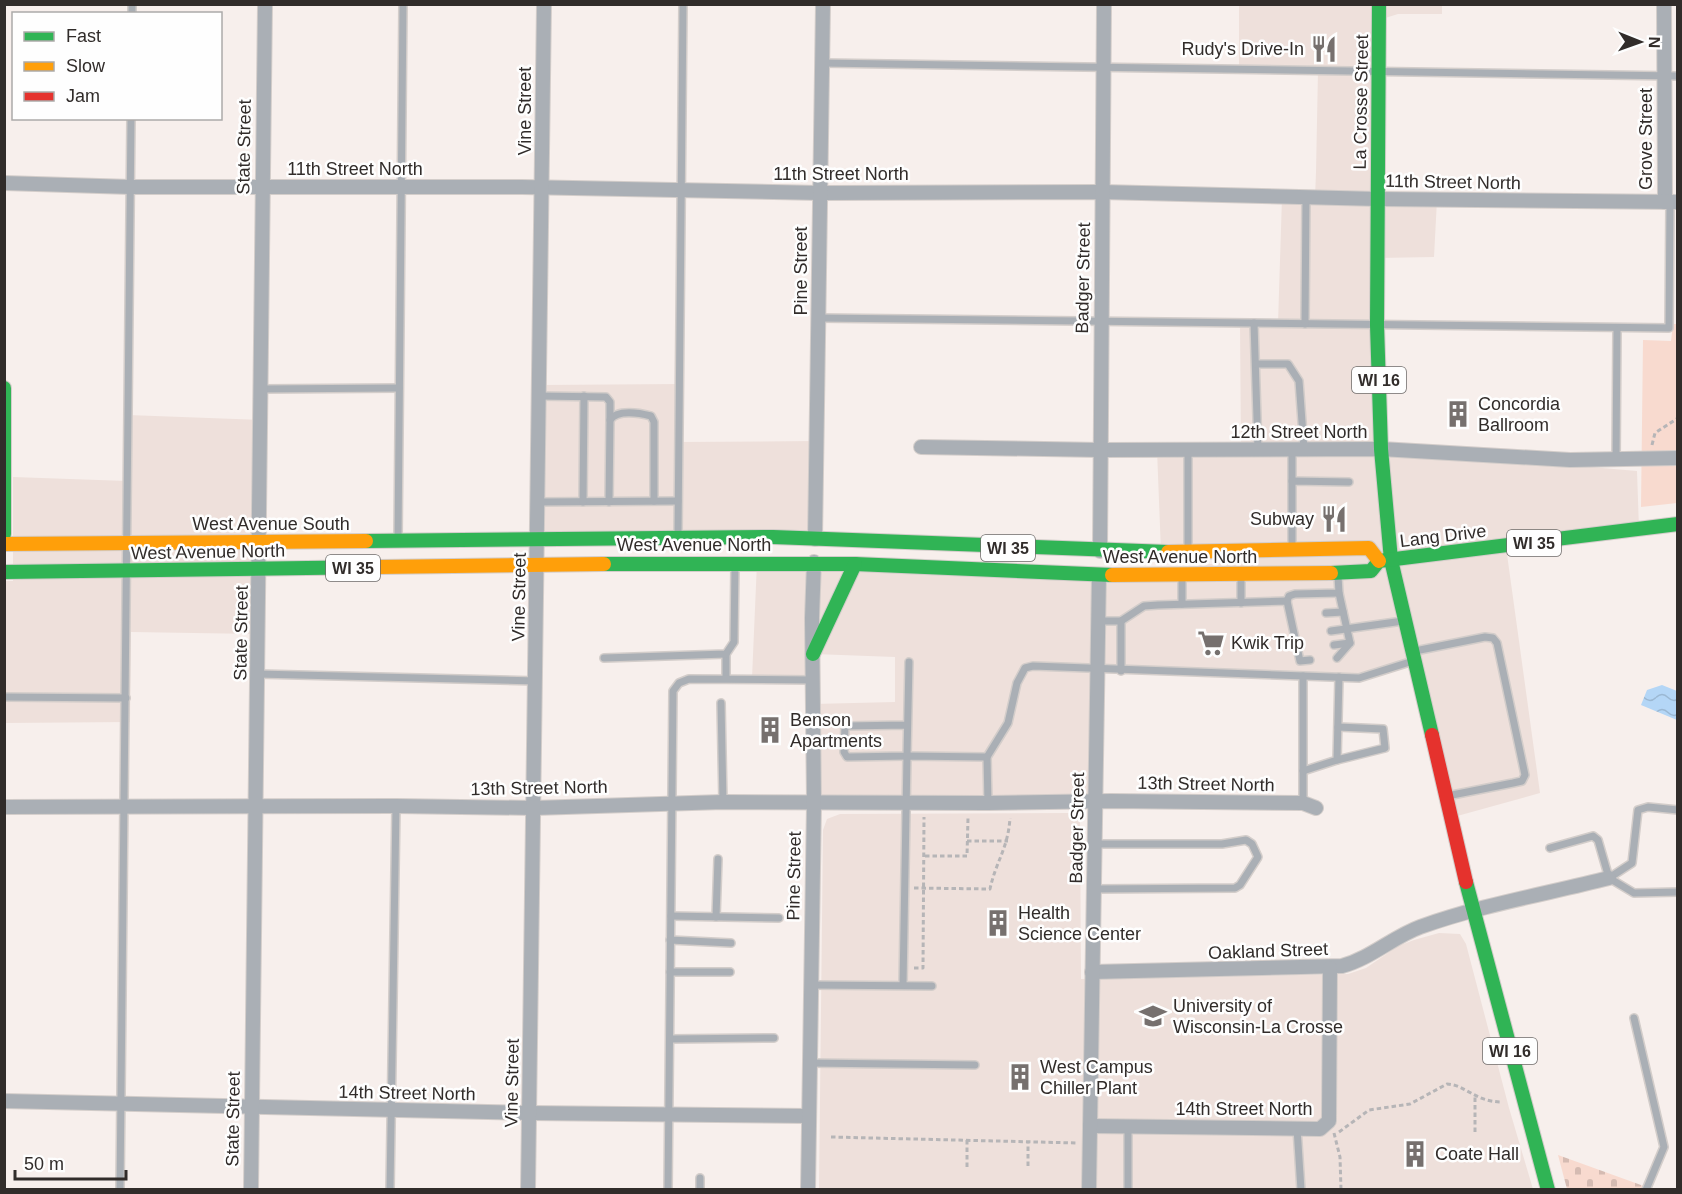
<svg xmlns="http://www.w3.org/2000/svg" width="1682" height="1194" viewBox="0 0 1682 1194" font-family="Arial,sans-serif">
	<defs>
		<pattern id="cemetery-stones" width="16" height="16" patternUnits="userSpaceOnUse" patternTransform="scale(1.5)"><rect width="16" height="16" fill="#f8dacf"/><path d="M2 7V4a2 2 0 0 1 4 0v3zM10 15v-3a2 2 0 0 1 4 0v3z" fill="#d5bbb2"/></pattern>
		<pattern id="water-waves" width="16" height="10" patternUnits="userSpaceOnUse" patternTransform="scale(1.5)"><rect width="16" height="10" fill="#b4d6f6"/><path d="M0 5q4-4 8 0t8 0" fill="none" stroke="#9bb8d3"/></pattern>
	</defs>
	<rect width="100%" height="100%" fill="#f7efec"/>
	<g fill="#eee0db">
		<path d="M 1239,5 L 1442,5 L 1442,14 L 1398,14 L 1379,20 L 1378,199 L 1437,200 L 1434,257 L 1378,258 L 1381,449 L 1637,471 L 1639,529 L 1506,547 L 1540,793 L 1450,818 L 1413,661 L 1359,678 L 1097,670 L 1095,801 L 814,803 L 813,704 L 895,702 L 895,657 L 814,654 L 813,680 L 752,678 L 757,562 L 1160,571 L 1225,562 L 1161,552 L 1157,450 L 1241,450 L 1240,323 L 1278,324 L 1282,197 L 1315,198 L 1316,172 L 1318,70 L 1239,68 Z"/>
		<path d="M 680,384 L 679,442 L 817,441 L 815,539 L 537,540 L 540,385 Z"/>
		<path d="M 128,415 L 261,420 L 259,634 L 131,632 L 130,722 L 5,723 L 4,581 L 13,581 L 13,477 L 127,481 Z"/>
		<path d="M 1068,813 L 1078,814 L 1080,819 L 1081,979 L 1348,974 L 1366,968 L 1398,946 L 1414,940 L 1439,933 L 1460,934 L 1466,944 L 1509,1108 L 1533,1189 L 819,1190 L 823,830 L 827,819 L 840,814 Z"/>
	</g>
	<path fill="url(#cemetery-stones)" d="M 1558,1155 L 1652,1189 L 1567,1189 Z"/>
	<path fill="#f8dacf" d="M 1673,324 L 1677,324 L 1677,503 L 1641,507 L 1643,340 L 1671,341 Z"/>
	<path fill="url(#water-waves)" d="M 1662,685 L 1677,691 L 1677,720 L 1641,705 L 1647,690 Z"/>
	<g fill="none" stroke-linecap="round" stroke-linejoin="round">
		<defs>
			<g id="lane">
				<path d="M 132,14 L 132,4"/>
				<path d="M 822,63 L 1678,76"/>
				<path d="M 819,318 L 1669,328 L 1670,202"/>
				<path d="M 1254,323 L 1258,450"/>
				<path d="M 1305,324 L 1306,198"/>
				<path d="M 1256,364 L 1288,364 L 1299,381 L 1304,449"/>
				<path d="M 261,389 L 399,388"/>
				<path d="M 539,396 L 606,397 L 610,402 L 610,420"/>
				<path d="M 1292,450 L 1292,481"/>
				<path d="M 1616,461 L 1617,330"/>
				<path d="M 538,502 L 678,501"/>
				<path d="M 583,502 L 584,396"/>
				<path d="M 609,502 L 610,420 C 617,409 640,413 651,416 L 654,422 L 654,501"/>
				<path d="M 678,534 L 683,4"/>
				<path d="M 398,539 L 403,4"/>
				<path d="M 1292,548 L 1292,481 L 1349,482"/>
				<path d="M 1188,549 L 1188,450"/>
				<path d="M 1241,578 L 1241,603"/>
				<path d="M 1287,601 L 1289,596 L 1295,594 L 1339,593 L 1338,576"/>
				<path d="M 1182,604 L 1182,578"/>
				<path d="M 1326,613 L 1343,612"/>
				<path d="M 1098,621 L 1121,621 L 1144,606 L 1158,605 L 1287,601 L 1300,661 L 1310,660"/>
				<path d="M 1331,631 L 1403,621"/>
				<path d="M 1334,645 L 1350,643"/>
				<path d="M 1415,651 L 1485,637 L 1493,638 L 1497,643 L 1525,775 L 1522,781 L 1513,783 L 1447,796"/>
				<path d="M 726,654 L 726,678"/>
				<path d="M 604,658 L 726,654 L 734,642 L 735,565"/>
				<path d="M 1337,658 L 1350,643 L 1339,593"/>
				<path d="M 1121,671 L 1121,621"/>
				<path d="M 258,674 L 536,681"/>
				<path d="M 1303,676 L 1303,803"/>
				<path d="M 4,697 L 126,698"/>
				<path d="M 721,703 L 723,802"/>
				<path d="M 907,725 L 845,726 L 844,752 L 847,757 L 907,756 L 909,662"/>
				<path d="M 987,757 L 988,803"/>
				<path d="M 1337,760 L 1385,748 L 1383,729 L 1338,727"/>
				<path d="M 1303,771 L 1337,760 L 1339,677"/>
				<path d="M 1550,848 L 1593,836 L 1598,840 L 1609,878 L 1634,893 L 1678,892"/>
				<path d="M 1609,878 L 1632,863 L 1638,810 L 1648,807 L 1678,810"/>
				<path d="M 1094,889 L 1235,888 L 1240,885 L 1258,857 L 1252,844 L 1246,840 L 1222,844 L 1095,844"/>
				<path d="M 671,916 L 779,918"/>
				<path d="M 716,917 L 718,859"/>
				<path d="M 670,940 L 731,943"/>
				<path d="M 670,972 L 730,972"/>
				<path d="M 811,985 L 932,986"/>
				<path d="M 903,985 L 907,756 L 987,757 L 1008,723 L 1017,683 L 1025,668 L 1033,666 L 1359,678 L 1413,661"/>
				<path d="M 1634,1018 L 1664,1147 L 1646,1190"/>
				<path d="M 670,1039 L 774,1038"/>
				<path d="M 809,1063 L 975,1065"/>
				<path d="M 1297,1128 L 1301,1190"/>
				<path d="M 120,1190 L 131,118"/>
				<path d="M 390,1190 L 396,806"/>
				<path d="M 668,1190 L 673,691 L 679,683 L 689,679 L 813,680"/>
				<path d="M 700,1190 L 700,1178"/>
				<path d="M 1128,1190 L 1128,1126"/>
			</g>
			<g id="street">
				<path d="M 1664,4 L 1665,202"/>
				<path d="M 4,183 L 131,187 L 522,187 L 820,193 L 1102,192 L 1378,199 L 1678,202"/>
				<path d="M 921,447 L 1100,450 L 1381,449 L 1570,460 L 1678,458"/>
				<path d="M 815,539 L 823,4"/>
				<path d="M 1100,551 L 1104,4"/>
				<path d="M 4,807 L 396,806 L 534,808 L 723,802 L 988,803 L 1111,801 L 1303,803 L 1316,808"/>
				<path d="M 1092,972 L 1342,966 C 1371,958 1393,937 1420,927 C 1481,905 1546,894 1609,878"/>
				<path d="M 4,1101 L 529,1113 L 809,1116"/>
				<path d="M 1090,1126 L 1320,1129 L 1329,1121 L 1330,968"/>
				<path d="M 251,1190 L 265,4"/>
				<path d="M 528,1190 L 544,4"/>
				<path d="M 808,1190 L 814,803 L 812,618 L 814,562"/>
				<path d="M 1089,1190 L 1099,575"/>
			</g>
			<g id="fast">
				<path d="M 1379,4 L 1377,325 L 1381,449 L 1391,560 L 1432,735"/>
				<path d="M 4,388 L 4,534"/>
				<path d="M 366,541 L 773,537 L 1168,552"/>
				<path d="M 604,564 L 855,564 L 1112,575"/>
				<path d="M 4,572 L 378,567"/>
				<path d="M 1331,573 L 1371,571 L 1379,561 L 1678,524"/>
				<path d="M 813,654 L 855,564"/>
				<path d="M 1466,882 L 1548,1190"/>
			</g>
			<g id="slow">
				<path d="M 4,544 L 366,541"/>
				<path d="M 1168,552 L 1369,548 L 1379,561"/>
				<path d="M 378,567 L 604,564"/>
				<path d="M 1112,575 L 1331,573"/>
			</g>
			<path id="jam" d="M 1432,735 L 1466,882"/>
		</defs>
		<use href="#lane" stroke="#d3cdca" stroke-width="10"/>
		<use href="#street" stroke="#d3cdca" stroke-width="16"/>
		<use href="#fast" stroke="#d3cdca" stroke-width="16"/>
		<use href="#slow" stroke="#d3cdca" stroke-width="16"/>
		<use href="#jam" stroke="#d3cdca" stroke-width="16"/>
		<g stroke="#b6b5b7" stroke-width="3" stroke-dasharray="4.5 3" stroke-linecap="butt">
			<path d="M 1652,445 L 1655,433 L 1678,418"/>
			<path d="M 967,841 L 1008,841"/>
			<path d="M 925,856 L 967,856 L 968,818"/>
			<path d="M 914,888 L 990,889 C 996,861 1008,849 1010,818"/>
			<path d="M 914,968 L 923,968 L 924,817"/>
			<path d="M 1339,1132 L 1369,1110 L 1410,1104 L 1447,1084 C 1466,1085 1475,1102 1502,1102"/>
			<path d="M 1475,1132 L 1475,1097"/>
			<path d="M 1334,1133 L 1340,1157 L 1341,1190"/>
			<path d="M 831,1137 L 1078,1143"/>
			<path d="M 967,1140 L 967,1168"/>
			<path d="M 1028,1166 L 1028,1141"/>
		</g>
		<use href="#lane" stroke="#aaafb5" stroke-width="7"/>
		<use href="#street" stroke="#aaafb5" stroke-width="14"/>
		<use href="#fast" stroke="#30b455" stroke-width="14"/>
		<use href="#slow" stroke="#ff9f0a" stroke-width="14"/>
		<use href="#jam" stroke="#e5322d" stroke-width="14"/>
	</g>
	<defs>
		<symbol id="restaurant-bare" viewBox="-9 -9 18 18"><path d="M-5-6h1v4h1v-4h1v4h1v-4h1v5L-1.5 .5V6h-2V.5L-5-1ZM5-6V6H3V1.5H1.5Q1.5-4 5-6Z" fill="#76706e" stroke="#fefefe" stroke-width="2.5" paint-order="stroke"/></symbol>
		<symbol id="building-bare" viewBox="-9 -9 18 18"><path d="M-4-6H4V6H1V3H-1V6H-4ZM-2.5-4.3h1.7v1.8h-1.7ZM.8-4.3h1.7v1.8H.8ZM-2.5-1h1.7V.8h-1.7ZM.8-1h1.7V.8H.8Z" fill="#76706e" stroke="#fefefe" stroke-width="2.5" paint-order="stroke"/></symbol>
		<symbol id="supermarket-bare" viewBox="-9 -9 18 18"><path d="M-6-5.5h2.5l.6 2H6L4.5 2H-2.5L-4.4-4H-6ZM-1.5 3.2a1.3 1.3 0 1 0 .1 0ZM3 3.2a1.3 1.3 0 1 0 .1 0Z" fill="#76706e" stroke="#fefefe" stroke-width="2.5" paint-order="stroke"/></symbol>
		<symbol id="university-bare" viewBox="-9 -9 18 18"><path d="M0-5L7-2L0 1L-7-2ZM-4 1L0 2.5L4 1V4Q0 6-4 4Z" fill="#76706e" stroke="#fefefe" stroke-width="2.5" paint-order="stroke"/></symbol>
	</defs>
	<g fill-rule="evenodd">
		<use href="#restaurant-bare" x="1305" y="30" width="38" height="38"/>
		<use href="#building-bare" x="1439" y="395" width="38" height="38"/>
		<use href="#restaurant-bare" x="1315" y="500" width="38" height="38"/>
		<use href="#supermarket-bare" x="1192" y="624" width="38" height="38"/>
		<use href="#building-bare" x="751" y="711" width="38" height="38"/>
		<use href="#building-bare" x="979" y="904" width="38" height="38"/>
		<use href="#university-bare" x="1134" y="997" width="38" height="38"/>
		<use href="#building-bare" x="1001" y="1058" width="38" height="38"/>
		<use href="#building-bare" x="1396" y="1135" width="38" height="38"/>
	</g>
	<g text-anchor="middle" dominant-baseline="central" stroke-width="5" stroke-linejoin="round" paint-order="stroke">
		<g fill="#fefefe" stroke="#6e6b6a" stroke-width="1.5">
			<rect x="1352" y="367" width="54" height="26" rx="4.5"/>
			<rect x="1507" y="530" width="54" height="26" rx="4.5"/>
			<rect x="981" y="535" width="54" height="26" rx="4.5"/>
			<rect x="326" y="555" width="54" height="26" rx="4.5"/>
			<rect x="1483" y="1038" width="54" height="26" rx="4.5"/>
		</g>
		<g font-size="16" font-weight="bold" fill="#312c2a">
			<text x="1379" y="380">WI 16</text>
			<text x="1534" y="543">WI 35</text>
			<text x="1008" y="548">WI 35</text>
			<text x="353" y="568">WI 35</text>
			<text x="1510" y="1051">WI 16</text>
		</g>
		<g font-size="18" fill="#312c2a" stroke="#fefefe" text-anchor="start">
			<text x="1304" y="49" text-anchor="end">Rudy's Drive-In</text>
			<text x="1478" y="404">Concordia<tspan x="1478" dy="21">Ballroom</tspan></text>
			<text x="1314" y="519" text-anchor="end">Subway</text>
			<text x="1231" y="643">Kwik Trip</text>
			<text x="790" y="720">Benson<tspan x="790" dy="21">Apartments</tspan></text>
			<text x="1018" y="913">Health<tspan x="1018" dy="21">Science Center</tspan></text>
			<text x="1173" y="1006">University of<tspan x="1173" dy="21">Wisconsin-La Crosse</tspan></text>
			<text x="1040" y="1067">West Campus<tspan x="1040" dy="21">Chiller Plant</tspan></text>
			<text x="1435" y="1154">Coate Hall</text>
		</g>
		<g font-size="18" fill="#312c2a" stroke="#fefefe">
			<text transform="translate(1361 102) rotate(-89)">La Crosse Street</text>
			<text transform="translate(525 111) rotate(-90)">Vine Street</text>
			<text transform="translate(1646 139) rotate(-90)">Grove Street</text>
			<text transform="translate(244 147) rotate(-89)">State Street</text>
			<text x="355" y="169">11th Street North</text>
			<text x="841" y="174">11th Street North</text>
			<text transform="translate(1453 182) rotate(1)">11th Street North</text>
			<text transform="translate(801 271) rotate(-90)">Pine Street</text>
			<text transform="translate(1083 278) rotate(-89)">Badger Street</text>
			<text x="1299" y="432">12th Street North</text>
			<text x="271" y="524">West Avenue South</text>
			<text transform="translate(1443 536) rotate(-7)">Lang Drive</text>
			<text x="694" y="545">West Avenue North</text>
			<text transform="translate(208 552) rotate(-1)">West Avenue North</text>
			<text x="1180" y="557">West Avenue North</text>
			<text transform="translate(519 597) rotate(-89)">Vine Street</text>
			<text transform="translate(241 633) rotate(-89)">State Street</text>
			<text transform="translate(1206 784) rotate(1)">13th Street North</text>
			<text transform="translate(539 788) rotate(-1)">13th Street North</text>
			<text transform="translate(1077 828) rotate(-89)">Badger Street</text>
			<text transform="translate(794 876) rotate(-89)">Pine Street</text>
			<text transform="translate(1268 951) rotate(-2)">Oakland Street</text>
			<text transform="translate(512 1083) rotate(-89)">Vine Street</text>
			<text transform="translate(407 1093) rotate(1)">14th Street North</text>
			<text x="1244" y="1109">14th Street North</text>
			<text transform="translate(233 1119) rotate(-89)">State Street</text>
		</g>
	</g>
	<rect width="1682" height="1194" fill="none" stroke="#312c2a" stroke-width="12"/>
	<rect x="12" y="12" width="210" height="108" fill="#fefefe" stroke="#acaaa9" stroke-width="1.5"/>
	<rect x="24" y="32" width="30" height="9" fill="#30b455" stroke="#acaaa9" stroke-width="1.5"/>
	<text x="66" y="42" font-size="18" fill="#312c2a">Fast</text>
	<rect x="24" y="62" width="30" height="9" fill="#ff9f0a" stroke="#acaaa9" stroke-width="1.5"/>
	<text x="66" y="72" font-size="18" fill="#312c2a">Slow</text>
	<rect x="24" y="92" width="30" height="9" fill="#e5322d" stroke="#acaaa9" stroke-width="1.5"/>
	<text x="66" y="102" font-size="18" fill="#312c2a">Jam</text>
	<g transform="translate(1640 42) rotate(91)" stroke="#fefefe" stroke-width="4.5" paint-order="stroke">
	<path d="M0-4.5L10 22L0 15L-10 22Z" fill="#312c2a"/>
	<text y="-9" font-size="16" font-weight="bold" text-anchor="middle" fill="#312c2a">N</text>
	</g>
	<path d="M15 1170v9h111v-9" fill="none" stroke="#312c2a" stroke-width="3"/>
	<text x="24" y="1170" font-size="18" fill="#312c2a" stroke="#fefefe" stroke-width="4.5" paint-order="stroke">50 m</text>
</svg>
